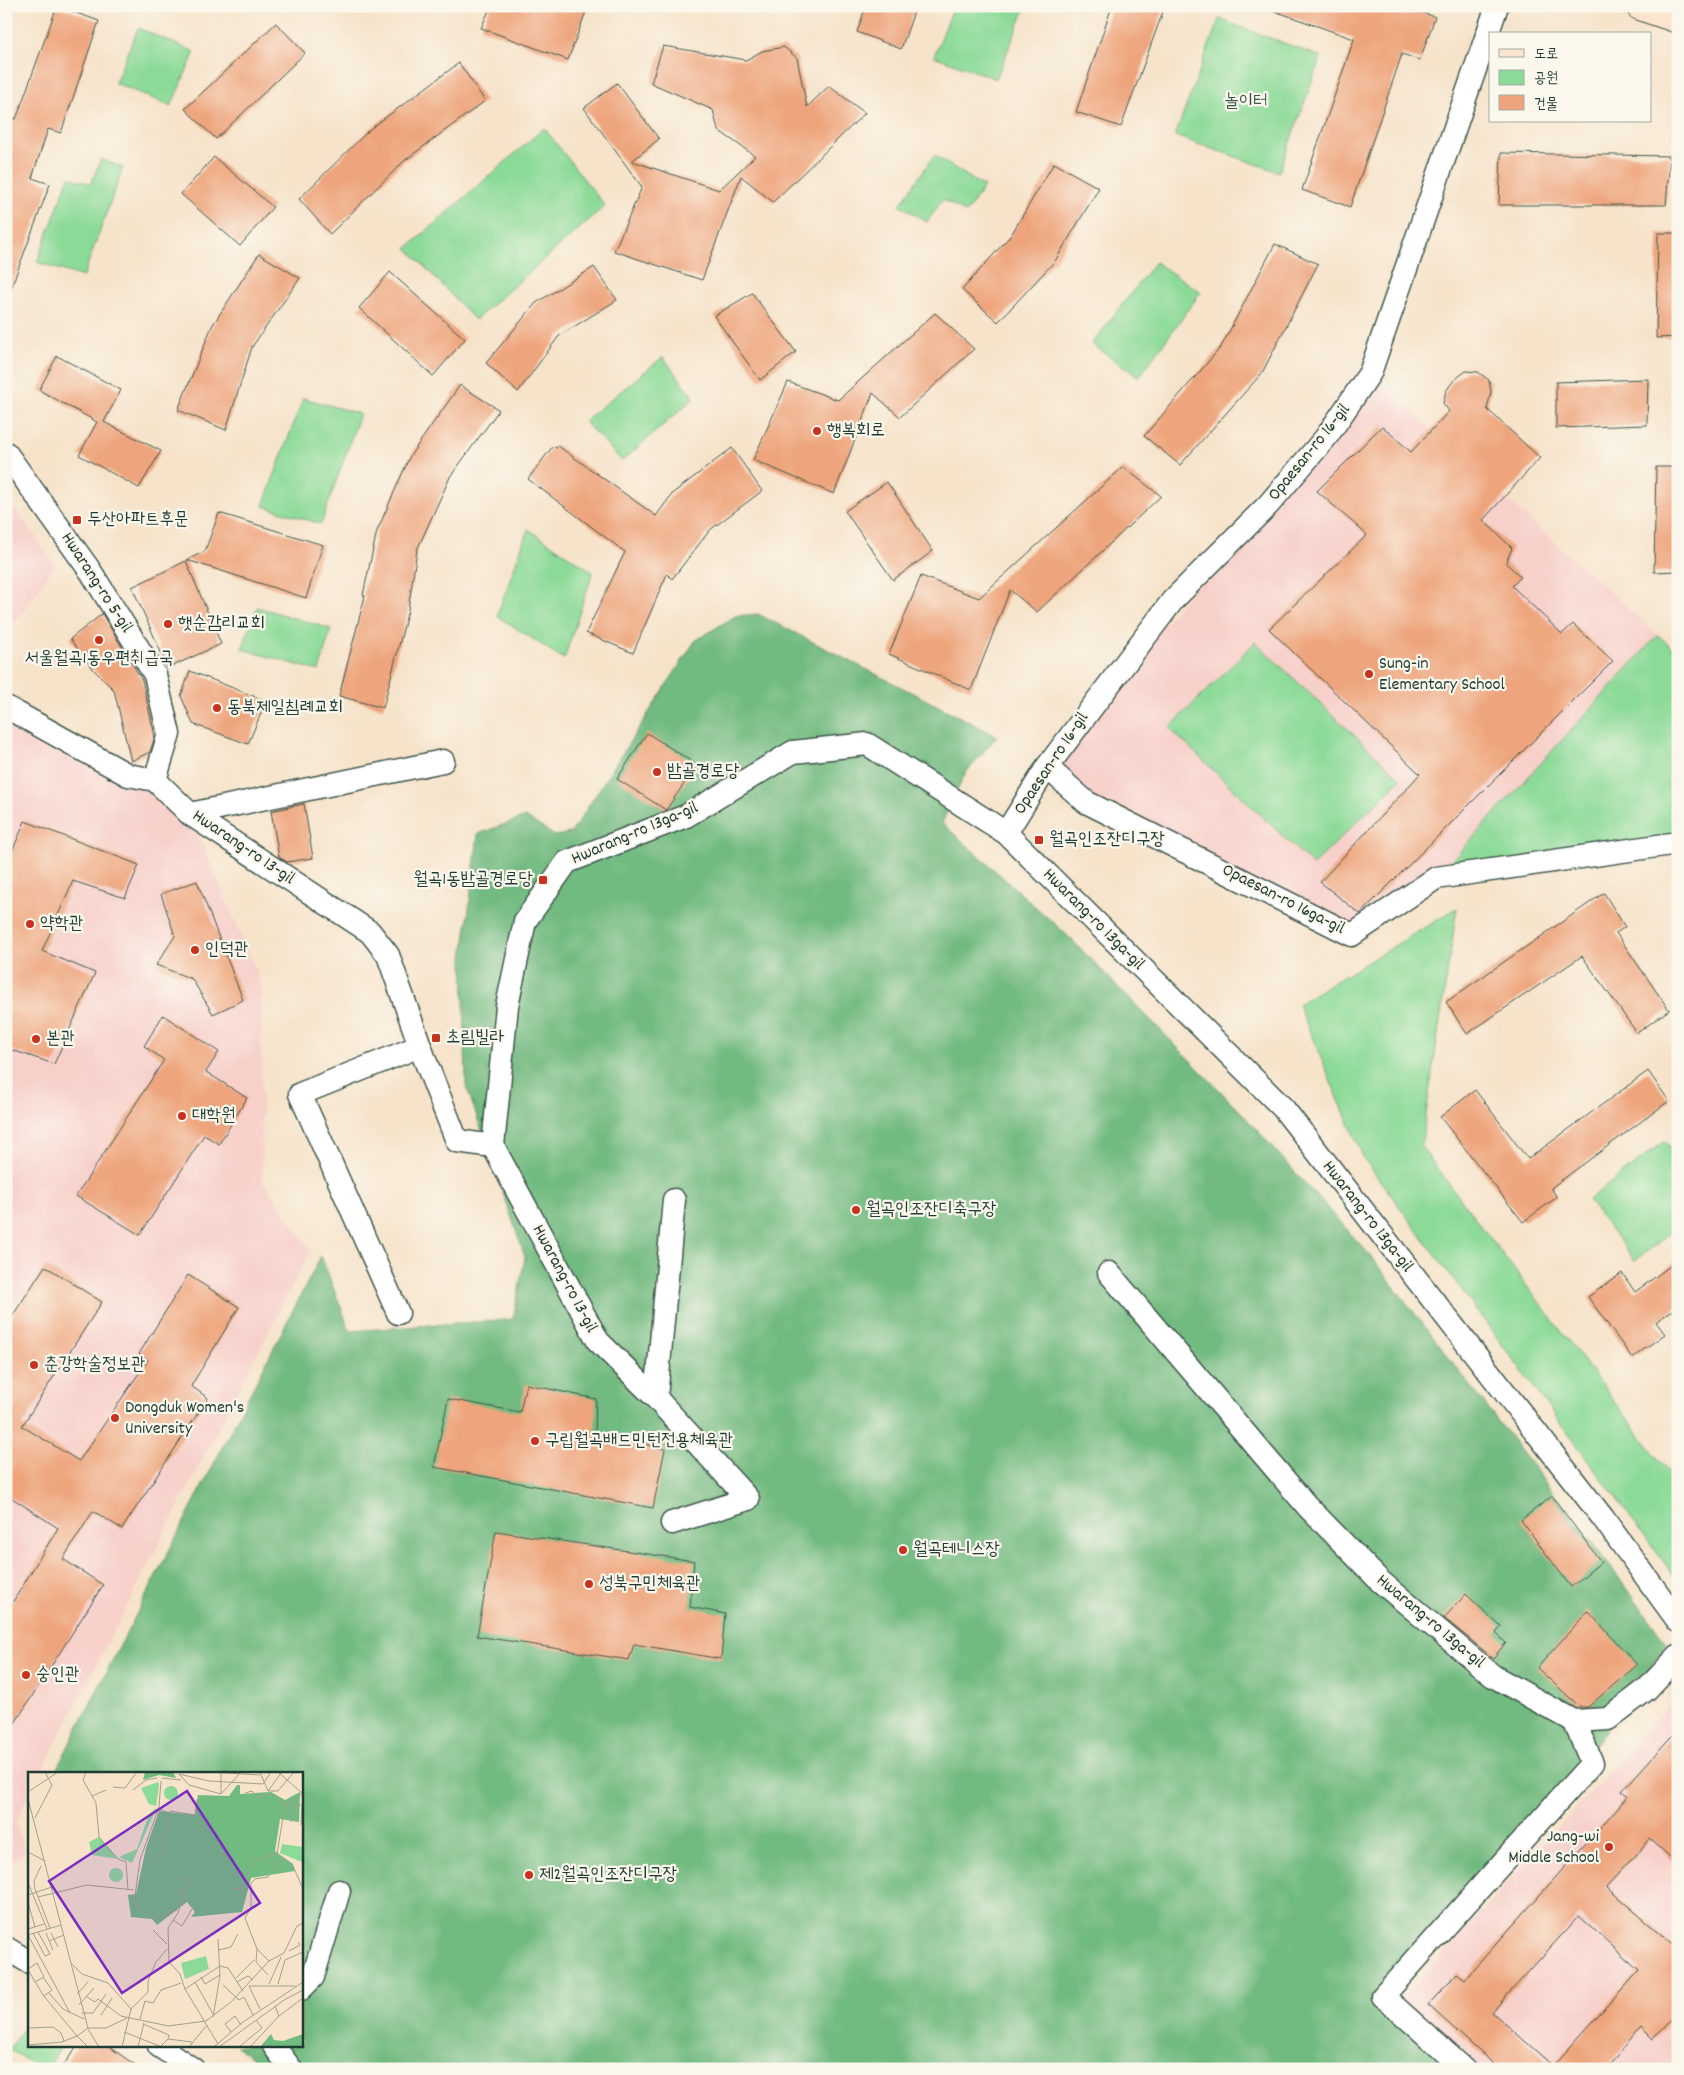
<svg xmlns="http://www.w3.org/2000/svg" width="1684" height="2075" viewBox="0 0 1684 2075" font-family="Dekko,'Poor Story',sans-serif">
	<rect width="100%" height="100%" fill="#fbf7ec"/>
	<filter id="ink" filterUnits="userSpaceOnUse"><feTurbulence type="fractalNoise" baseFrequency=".02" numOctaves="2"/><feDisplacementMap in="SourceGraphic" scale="10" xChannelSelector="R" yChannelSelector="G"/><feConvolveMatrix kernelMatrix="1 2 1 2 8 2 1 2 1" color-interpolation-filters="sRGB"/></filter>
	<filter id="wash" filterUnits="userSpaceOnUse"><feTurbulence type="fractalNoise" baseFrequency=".0096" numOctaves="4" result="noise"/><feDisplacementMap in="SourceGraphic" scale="20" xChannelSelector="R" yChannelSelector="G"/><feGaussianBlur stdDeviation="1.12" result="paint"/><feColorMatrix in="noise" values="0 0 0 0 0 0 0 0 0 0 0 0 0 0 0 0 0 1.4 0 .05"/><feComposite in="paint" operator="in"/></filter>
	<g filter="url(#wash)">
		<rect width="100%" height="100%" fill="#f6e3ca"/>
		<g fill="#f7d0ca">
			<path d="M 1370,373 L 1504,497 L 1658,635 L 1436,878 L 1352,935 L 1086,802 L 1047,767 Z"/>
			<path d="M 6,496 L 55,565 L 6,636 Z"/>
			<path d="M 6,707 L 190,814 L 261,983 L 262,1180 L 311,1250 L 40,1774 L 29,1774 L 29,1795 L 15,1823 L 25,1852 L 6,1865 Z"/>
			<path d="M 1678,1695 L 1678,2069 L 1478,2069 L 1402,2000 Z"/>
		</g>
		<g fill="#8cda98" stroke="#568c66">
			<path d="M 954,6 L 1026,6 L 996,79 L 934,56 Z"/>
			<path d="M 1219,19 L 1321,57 L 1279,172 L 1175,136 Z"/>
			<path d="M 138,28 L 195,52 L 171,106 L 115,83 Z"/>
			<path d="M 544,128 L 605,206 L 475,320 L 407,248 Z"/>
			<path d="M 934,155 L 984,187 L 966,213 L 943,199 L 927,222 L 900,205 Z"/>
			<path d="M 101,159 L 123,168 L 83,277 L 37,262 L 69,177 L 91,184 Z"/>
			<path d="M 1155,262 L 1201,292 L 1139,377 L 1092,344 Z"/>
			<path d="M 663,357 L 694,398 L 622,461 L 584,421 Z"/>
			<path d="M 303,398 L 360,414 L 321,524 L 263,506 Z"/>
			<path d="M 528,529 L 593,572 L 564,659 L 497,616 Z"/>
			<path d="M 257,607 L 331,629 L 319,671 L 242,649 Z"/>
			<path d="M 1658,635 L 1678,653 L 1678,843 L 1436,878 Z"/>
			<path d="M 1255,642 L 1401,779 L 1313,865 L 1169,728 Z"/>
			<path d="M 1457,908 L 1421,1147 L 1678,1485 L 1678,1581 L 1364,1159 L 1298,1004 Z"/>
			<path d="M 1665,1141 L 1678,1156 L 1678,1227 L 1635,1261 L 1588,1200 Z"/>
			<path d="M 29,2021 L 29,2046 L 62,2046 L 47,2069 L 40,2069 L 9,2049 Z"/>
		</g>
		<path fill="#71ba80" stroke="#487c5a" d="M 758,614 L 997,736 L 965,774 L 942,823 L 1067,935 L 1239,1110 L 1368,1253 L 1633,1596 L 1667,1644 L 1595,1745 L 1375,1997 L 1455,2069 L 266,2069 L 236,2046 L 301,2046 L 301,1774 L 54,1774 L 321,1256 L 350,1331 L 513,1319 L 525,1257 L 466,1085 L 463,958 L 478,834 L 525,817 L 555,836 L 571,833 L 695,641 L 735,616 Z"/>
		<g id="blocks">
			<g fill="#eea57d" fill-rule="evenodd">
				<path d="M 57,6 L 99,21 L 61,133 L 48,129 L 32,178 L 50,184 L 8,296 L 6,295 L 6,115 L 16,119 Z"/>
				<path d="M 491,6 L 588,6 L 568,60 L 481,28 Z"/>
				<path d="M 866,6 L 916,6 L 901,49 L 857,32 Z"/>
				<path d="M 1112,6 L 1165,6 L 1121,127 L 1076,112 Z"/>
				<path d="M 1269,6 L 1404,6 L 1435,17 L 1420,60 L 1402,54 L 1350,207 L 1302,190 L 1354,39 L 1269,9 Z"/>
				<path d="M 276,23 L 305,53 L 216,139 L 185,109 Z"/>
				<path d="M 663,46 L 746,60 L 762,51 L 784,47 L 797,58 L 807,107 L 829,86 L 865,113 L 773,202 L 741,176 L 702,280 L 614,251 L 642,187 L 584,108 L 617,83 L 659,139 L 632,161 L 719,190 L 755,156 L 718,130 L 713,110 L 651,83 Z"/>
				<path d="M 459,63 L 485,101 L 404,161 L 330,234 L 299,199 L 370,129 Z"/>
				<path d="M 1501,153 L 1670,156 L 1666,205 L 1499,205 Z"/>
				<path d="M 214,157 L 273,207 L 240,246 L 181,194 Z"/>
				<path d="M 1054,163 L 1099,188 L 1055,261 L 998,322 L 962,290 L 1011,235 Z"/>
				<path d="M 1658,233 L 1678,233 L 1678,337 L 1656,338 Z"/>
				<path d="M 1275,244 L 1318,264 L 1262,373 L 1180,465 L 1144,436 L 1221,347 Z"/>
				<path d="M 259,254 L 300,278 L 252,347 L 226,430 L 178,410 L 212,326 Z"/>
				<path d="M 594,267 L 617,300 L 559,336 L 518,392 L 486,363 L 536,303 Z"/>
				<path d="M 390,272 L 465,339 L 433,376 L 359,308 Z"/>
				<path d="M 752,293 L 796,352 L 760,380 L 714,316 Z"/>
				<path d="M 935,313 L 974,349 L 900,417 L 873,393 L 834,494 L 753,460 L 788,382 L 838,400 Z"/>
				<path d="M 57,356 L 121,390 L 104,422 L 161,451 L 139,488 L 79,455 L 97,422 L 39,390 Z"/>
				<path d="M 1466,371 L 1478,372 L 1489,380 L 1491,392 L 1487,409 L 1540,458 L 1483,520 L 1512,548 L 1506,563 L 1521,577 L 1512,586 L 1562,634 L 1573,624 L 1613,661 L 1360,914 L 1320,882 L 1420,774 L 1269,629 L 1367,535 L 1317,491 L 1382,426 L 1411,452 L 1449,411 L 1443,403 L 1446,391 L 1454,380 Z"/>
				<path d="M 1648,379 L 1647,425 L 1556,428 L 1556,382 Z"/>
				<path d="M 460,385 L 499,410 L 450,477 L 417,550 L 408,610 L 383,708 L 339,696 L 365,596 L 363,595 L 377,531 L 410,456 Z"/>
				<path d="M 553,446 L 556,448 L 558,446 L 656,516 L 673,493 L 732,448 L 762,491 L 710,530 L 672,579 L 667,574 L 633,653 L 586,633 L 625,552 L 528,479 Z"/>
				<path d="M 1123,467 L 1161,496 L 1037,612 L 1010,590 L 971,690 L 889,654 L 921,576 L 979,598 Z"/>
				<path d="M 1656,467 L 1678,467 L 1678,571 L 1654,572 Z"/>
				<path d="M 887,482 L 933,551 L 893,580 L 845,511 Z"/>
				<path d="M 219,513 L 323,545 L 306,598 L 187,560 L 205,551 Z"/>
				<path d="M 186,561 L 221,644 L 168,668 L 132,587 Z"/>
				<path d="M 102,614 L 142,680 L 155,736 L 150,752 L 131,761 L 114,690 L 94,670 L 70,639 Z"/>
				<path d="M 190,671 L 266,701 L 248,744 L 193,724 L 181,696 Z"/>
				<path d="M 647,733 L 697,765 L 666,810 L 617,779 Z"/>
				<path d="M 304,804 L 313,858 L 287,862 L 279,857 L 271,811 Z"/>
				<path d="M 25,821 L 139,865 L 125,898 L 73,881 L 42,951 L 95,973 L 54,1064 L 6,1048 L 6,866 Z"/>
				<path d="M 197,881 L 243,1000 L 213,1014 L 192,979 L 156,965 L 175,936 L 161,894 Z"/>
				<path d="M 1604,893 L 1625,927 L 1616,933 L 1669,1010 L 1637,1033 L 1582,956 L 1467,1034 L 1446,1002 Z"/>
				<path d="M 163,1015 L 219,1052 L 206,1072 L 247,1098 L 219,1144 L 204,1135 L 140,1235 L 76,1196 L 164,1060 L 144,1046 Z"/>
				<path d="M 1648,1071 L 1669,1101 L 1551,1188 L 1557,1197 L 1523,1222 L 1440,1117 L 1475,1090 L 1528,1159 Z"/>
				<path d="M 1678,1260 L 1678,1306 L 1656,1322 L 1665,1334 L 1632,1358 L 1588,1297 L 1622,1273 L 1635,1292 Z"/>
				<path d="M 45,1266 L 102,1302 L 22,1426 L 79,1461 L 148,1360 L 139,1354 L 188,1275 L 239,1307 L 191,1386 L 208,1398 L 122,1529 L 93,1511 L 63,1559 L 103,1585 L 6,1737 L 6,1613 L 58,1528 L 6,1494 L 6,1326 Z"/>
				<path d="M 526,1384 L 596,1399 L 595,1433 L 665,1449 L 653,1508 L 434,1467 L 448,1399 L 520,1412 Z"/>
				<path d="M 1552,1496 L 1601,1562 L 1571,1587 L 1521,1520 Z"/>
				<path d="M 496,1531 L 694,1561 L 690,1607 L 725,1614 L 721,1659 L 634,1644 L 629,1660 L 477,1636 Z"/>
				<path d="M 1466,1594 L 1501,1627 L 1496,1633 L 1506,1643 L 1493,1658 L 1444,1618 Z"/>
				<path d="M 1588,1611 L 1637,1665 L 1588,1707 L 1580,1707 L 1537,1668 Z"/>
				<path d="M 1678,1729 L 1678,1864 L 1650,1839 L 1606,1887 L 1678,1949 L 1678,2013 L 1653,2040 L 1641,2028 L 1605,2069 L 1499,2069 L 1428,2005 L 1457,1973 L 1465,1979 L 1628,1796 L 1622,1791 ZM 1579,1916 L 1639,1970 L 1553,2066 L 1492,2012 Z"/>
				<path d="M 77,2046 L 108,2046 L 141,2069 L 61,2069 Z"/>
			</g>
		</g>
	</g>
	<g filter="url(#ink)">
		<use href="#blocks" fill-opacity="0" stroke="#3f564a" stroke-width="1"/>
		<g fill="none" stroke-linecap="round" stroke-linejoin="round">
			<defs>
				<g id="street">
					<path d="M 6,453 L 91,572 L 155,675 L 169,734 L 155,780"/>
					<path d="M 6,707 L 128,775 L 155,780 L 190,814 L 370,932 L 388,955 L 425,1060 L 457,1141 L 493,1146"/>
					<path d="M 1047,767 L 1086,802 L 1352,935 L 1436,878 L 1678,843"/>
					<path d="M 190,814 L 443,761"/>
					<path d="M 1006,833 L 1047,767 L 1173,600 L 1268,505 L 1327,436 L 1370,373 L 1497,6"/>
					<path d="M 493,1146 L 507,1006 L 525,921 L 567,862 L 686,816 L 793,752 L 867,744 L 1006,833 L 1283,1108 L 1603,1518 L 1678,1621"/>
					<path d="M 493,1146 L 598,1341 L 656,1398 L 748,1499 L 672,1523"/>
					<path d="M 1109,1273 L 1307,1506 L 1380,1581 L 1493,1676 L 1574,1721 L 1608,1719 L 1647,1689 L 1678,1656"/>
					<path d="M 398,1313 L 300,1094 L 420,1046"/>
					<path d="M 656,1398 L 674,1200"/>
					<path d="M 6,1948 L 29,1962"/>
					<path d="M 301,1989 L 313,1977 L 339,1891"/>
					<path d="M 159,2046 L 193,2069"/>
					<path d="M 274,2046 L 291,2069"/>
					<path d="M 1464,2069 L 1383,1996 L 1592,1763 L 1574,1721"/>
				</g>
				<path id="secondary" d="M 1640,6 L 1678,19"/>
			</defs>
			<use href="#street" stroke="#3f564a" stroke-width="25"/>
			<use href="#secondary" stroke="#3f564a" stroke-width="30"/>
			<use href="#street" stroke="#fff" stroke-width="22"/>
			<use href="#secondary" stroke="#fce5cf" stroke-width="28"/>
		</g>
	</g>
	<g fill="#c8321e" stroke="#fbf7ec" stroke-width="2">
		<circle cx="817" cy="431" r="5"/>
		<rect x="72" y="515" width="10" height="10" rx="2.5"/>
		<circle cx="168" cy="624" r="5"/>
		<circle cx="99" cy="640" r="5"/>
		<circle cx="1369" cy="674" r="5"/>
		<circle cx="217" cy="708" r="5"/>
		<circle cx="657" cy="772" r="5"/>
		<rect x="1034" y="835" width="10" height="10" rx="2.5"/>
		<rect x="538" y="875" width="10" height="10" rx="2.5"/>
		<circle cx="30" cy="924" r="5"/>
		<circle cx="195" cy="950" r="5"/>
		<rect x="431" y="1033" width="10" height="10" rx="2.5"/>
		<circle cx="36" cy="1039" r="5"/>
		<circle cx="182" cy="1116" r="5"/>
		<circle cx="856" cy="1210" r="5"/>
		<circle cx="34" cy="1365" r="5"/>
		<circle cx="115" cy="1418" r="5"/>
		<circle cx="535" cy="1441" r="5"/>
		<circle cx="903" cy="1550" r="5"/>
		<circle cx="589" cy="1584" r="5"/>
		<circle cx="26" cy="1675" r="5"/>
		<circle cx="1609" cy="1847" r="5"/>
		<circle cx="529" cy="1875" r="5"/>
	</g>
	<g text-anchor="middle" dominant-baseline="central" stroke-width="4.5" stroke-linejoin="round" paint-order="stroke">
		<g font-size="18" fill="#355c48" stroke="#fbf7ec">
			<text x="1246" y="102">놀이터</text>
		</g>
		<g font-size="18" fill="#1f3d34" stroke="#fbf7ec" text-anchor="start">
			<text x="827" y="431">행복회로</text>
			<text x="87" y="520">두산아파트후문</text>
			<text x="178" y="624">햇순감리교회</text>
			<text x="99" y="659" text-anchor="middle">서울월곡1동우편취급국</text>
			<text x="1379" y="664">Sung-in<tspan x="1379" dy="21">Elementary School</tspan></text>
			<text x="227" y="708">동북제일침례교회</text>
			<text x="667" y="772">밤골경로당</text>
			<text x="1049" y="840">월곡인조잔디구장</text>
			<text x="533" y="880" text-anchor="end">월곡1동밤골경로당</text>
			<text x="40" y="924">약학관</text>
			<text x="205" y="950">인덕관</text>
			<text x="446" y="1038">초림빌라</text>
			<text x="46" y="1039">본관</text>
			<text x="192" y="1116">대학원</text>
			<text x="866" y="1210">월곡인조잔디축구장</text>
			<text x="44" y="1365">춘강학술정보관</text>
			<text x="125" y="1408">Dongduk Women's<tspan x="125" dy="21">University</tspan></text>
			<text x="545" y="1441">구립월곡배드민턴전용체육관</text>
			<text x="913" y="1550">월곡테니스장</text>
			<text x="599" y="1584">성북구민체육관</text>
			<text x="36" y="1675">숭인관</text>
			<text x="1599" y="1837" text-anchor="end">Jang-wi<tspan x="1599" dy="21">Middle School</tspan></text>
			<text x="539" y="1875">제2월곡인조잔디구장</text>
		</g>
		<g font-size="18" fill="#1f3d34" stroke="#fbf7ec">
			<text transform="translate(1310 453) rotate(-51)">Opaesan-ro 16-gil</text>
			<text transform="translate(96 583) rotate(57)">Hwarang-ro 5-gil</text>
			<text transform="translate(1052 764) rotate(-56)">Opaesan-ro 16-gil</text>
			<text transform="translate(635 834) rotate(-23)">Hwarang-ro 13ga-gil</text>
			<text transform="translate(243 848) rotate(34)">Hwarang-ro 13-gil</text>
			<text transform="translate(1283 900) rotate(27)">Opaesan-ro 16ga-gil</text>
			<text transform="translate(1093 920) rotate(45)">Hwarang-ro 13ga-gil</text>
			<text transform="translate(1367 1217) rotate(52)">Hwarang-ro 13ga-gil</text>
			<text transform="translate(564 1279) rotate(62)">Hwarang-ro 13-gil</text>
			<text transform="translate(1430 1622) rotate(40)">Hwarang-ro 13ga-gil</text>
		</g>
	</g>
	<g transform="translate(28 1772)">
		<rect width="275" height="275" fill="#f6e3ca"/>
		<path d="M 130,10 L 131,14 L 128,34 L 121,32 L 113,16 ZM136 21a7 7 0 1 1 14 0a7 7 0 1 1-14 0ZM 129,35 L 104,91 L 91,85 L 109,77 L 121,42 ZM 71,65 L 90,87 L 64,83 L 61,70 ZM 254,72 L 275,75 L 274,90 L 252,81 ZM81 103a7 7 0 1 1 14 0a7 7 0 1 1-14 0ZM 178,184 L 181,197 L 157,207 L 153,191 Z" fill="#8cda98"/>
		<path d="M 117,0 L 145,0 L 148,6 L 131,3 L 115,8 ZM 209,13 L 212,13 L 212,22 L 243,20 L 257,28 L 272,20 L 271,50 L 252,47 L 247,79 L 265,92 L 267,99 L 223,106 L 214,140 L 163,145 L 167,140 L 159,130 L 129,153 L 124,147 L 103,145 L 100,123 L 108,122 L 118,76 L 131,39 L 167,43 L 170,23 L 201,24 ZM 243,262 L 246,268 L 255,269 L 275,262 L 275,275 L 232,275 Z" fill="#71ba80"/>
		<path fill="none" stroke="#a0a18e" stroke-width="1" d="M 58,0 L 55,8 L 68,31 L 71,65 L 90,87 L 98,90 L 100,118M 181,0 L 232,3M 232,0 L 240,19M 250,0 L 274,21M 151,2 L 181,9 L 235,12 L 243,0M 151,2 L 161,13 L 193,22 L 213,0M 134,6 L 153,8M 133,9 L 131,35 L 112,88 L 106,131 L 127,146 L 149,138M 85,15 L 97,16 L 109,0M 105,18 L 118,8 L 129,6M 240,19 L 250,19 L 266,0M 240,19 L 254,0M 0,20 L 30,0M 217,21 L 224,19 L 230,26 L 240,22M 193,22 L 193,1M 240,22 L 246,23 L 257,33 L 274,33M 64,24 L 78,18M 0,27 L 60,256 L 49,264 L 60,275M 258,32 L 275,21M 257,33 L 249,82 L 265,94 L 275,117M 130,37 L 139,40 L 141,49 L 131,92M 140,42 L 142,39 L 167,43 L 169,27M 7,46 L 24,13 L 17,0M 263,50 L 267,33M 273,53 L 274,33M 0,80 L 17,89M 13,94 L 6,109 L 7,117 L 22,156M 166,110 L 161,106 L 150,141 L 140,156 L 141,190 L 152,202 L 157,217 L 190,272M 0,111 L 19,157M 205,117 L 217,116 L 220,96 L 226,88 L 248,82M 0,123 L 24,115M 144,124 L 158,117M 10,125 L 59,113 L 106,118M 0,130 L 7,155M 145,148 L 154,154 L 164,137M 0,157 L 16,152M 125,158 L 139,172M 5,161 L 17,184 L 22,182 L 10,160M 18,161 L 25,178M 23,161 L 30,175M 0,163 L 42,241M 0,163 L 33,153M 21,169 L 36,163M 229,177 L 241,189M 191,178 L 203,175 L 210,162M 261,179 L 272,173 L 270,170M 257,188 L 275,180M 44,192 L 54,202 L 80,211 L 103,237M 0,197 L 9,191 L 16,205 L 7,210M 0,198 L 15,223 L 49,264 L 34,270 L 0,273M 240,203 L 228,190 L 229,177 L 217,146 L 223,136 L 223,111 L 227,107 L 240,105 L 252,86M 15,205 L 24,218 L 16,224M 173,205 L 177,212 L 192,203M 208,206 L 226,188M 167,210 L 185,242M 209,210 L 220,204 L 225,208M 241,212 L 253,185M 250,212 L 257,188M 195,213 L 211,228 L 216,225 L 225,243M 157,217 L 192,194 L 200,196 L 215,219M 21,221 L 35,237 L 56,247M 49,222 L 60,210M 59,225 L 67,230 L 70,227 L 93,244 L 140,254 L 178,249 L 203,230 L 241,189 L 256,181 L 269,154 L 275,151M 258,227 L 275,218M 51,233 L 66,216M 232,237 L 221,214 L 267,214M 54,241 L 65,241 L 78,222M 73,243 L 84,226M 251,244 L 275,226M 185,245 L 192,204 L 190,167M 112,247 L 117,229 L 125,231 L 133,218 L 153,211M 115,252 L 141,263 L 140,267M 0,256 L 25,255 L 33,261 L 36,269M 60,256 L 78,256 L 99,246M 60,257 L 71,275M 96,260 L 134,275M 203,260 L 197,252 L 207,244 L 213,253M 133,274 L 140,267 L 164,270M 94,275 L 103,237 L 120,220 L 120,209 L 128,190 L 139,177M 110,275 L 116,251M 161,275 L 179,253M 186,275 L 215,250 L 275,210M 191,275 L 259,226M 211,275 L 234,256 L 228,248M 222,275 L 251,244 L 247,234"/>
		<path fill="#7b2cbf" fill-opacity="0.15" stroke="#7b2cbf" stroke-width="2.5" d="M 159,19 L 232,131 L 94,221 L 21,109 Z"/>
		<rect width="275" height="275" fill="none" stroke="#1f3d34" stroke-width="2.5"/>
	</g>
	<rect width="1684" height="2075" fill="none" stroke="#fbf7ec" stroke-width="25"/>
	<rect x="1489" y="32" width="162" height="90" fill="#fbf7ec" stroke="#a3ada2"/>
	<rect x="1499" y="49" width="25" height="8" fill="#fce5cf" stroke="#a3ada2"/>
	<text x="1534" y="58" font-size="15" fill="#1f3d34">도로</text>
	<rect x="1499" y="70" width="25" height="15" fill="#8cda98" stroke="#a3ada2"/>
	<text x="1534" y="82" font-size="15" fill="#1f3d34">공원</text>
	<rect x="1499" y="95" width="25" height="15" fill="#eea57d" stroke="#a3ada2"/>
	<text x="1534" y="108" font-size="15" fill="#1f3d34">건물</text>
</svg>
